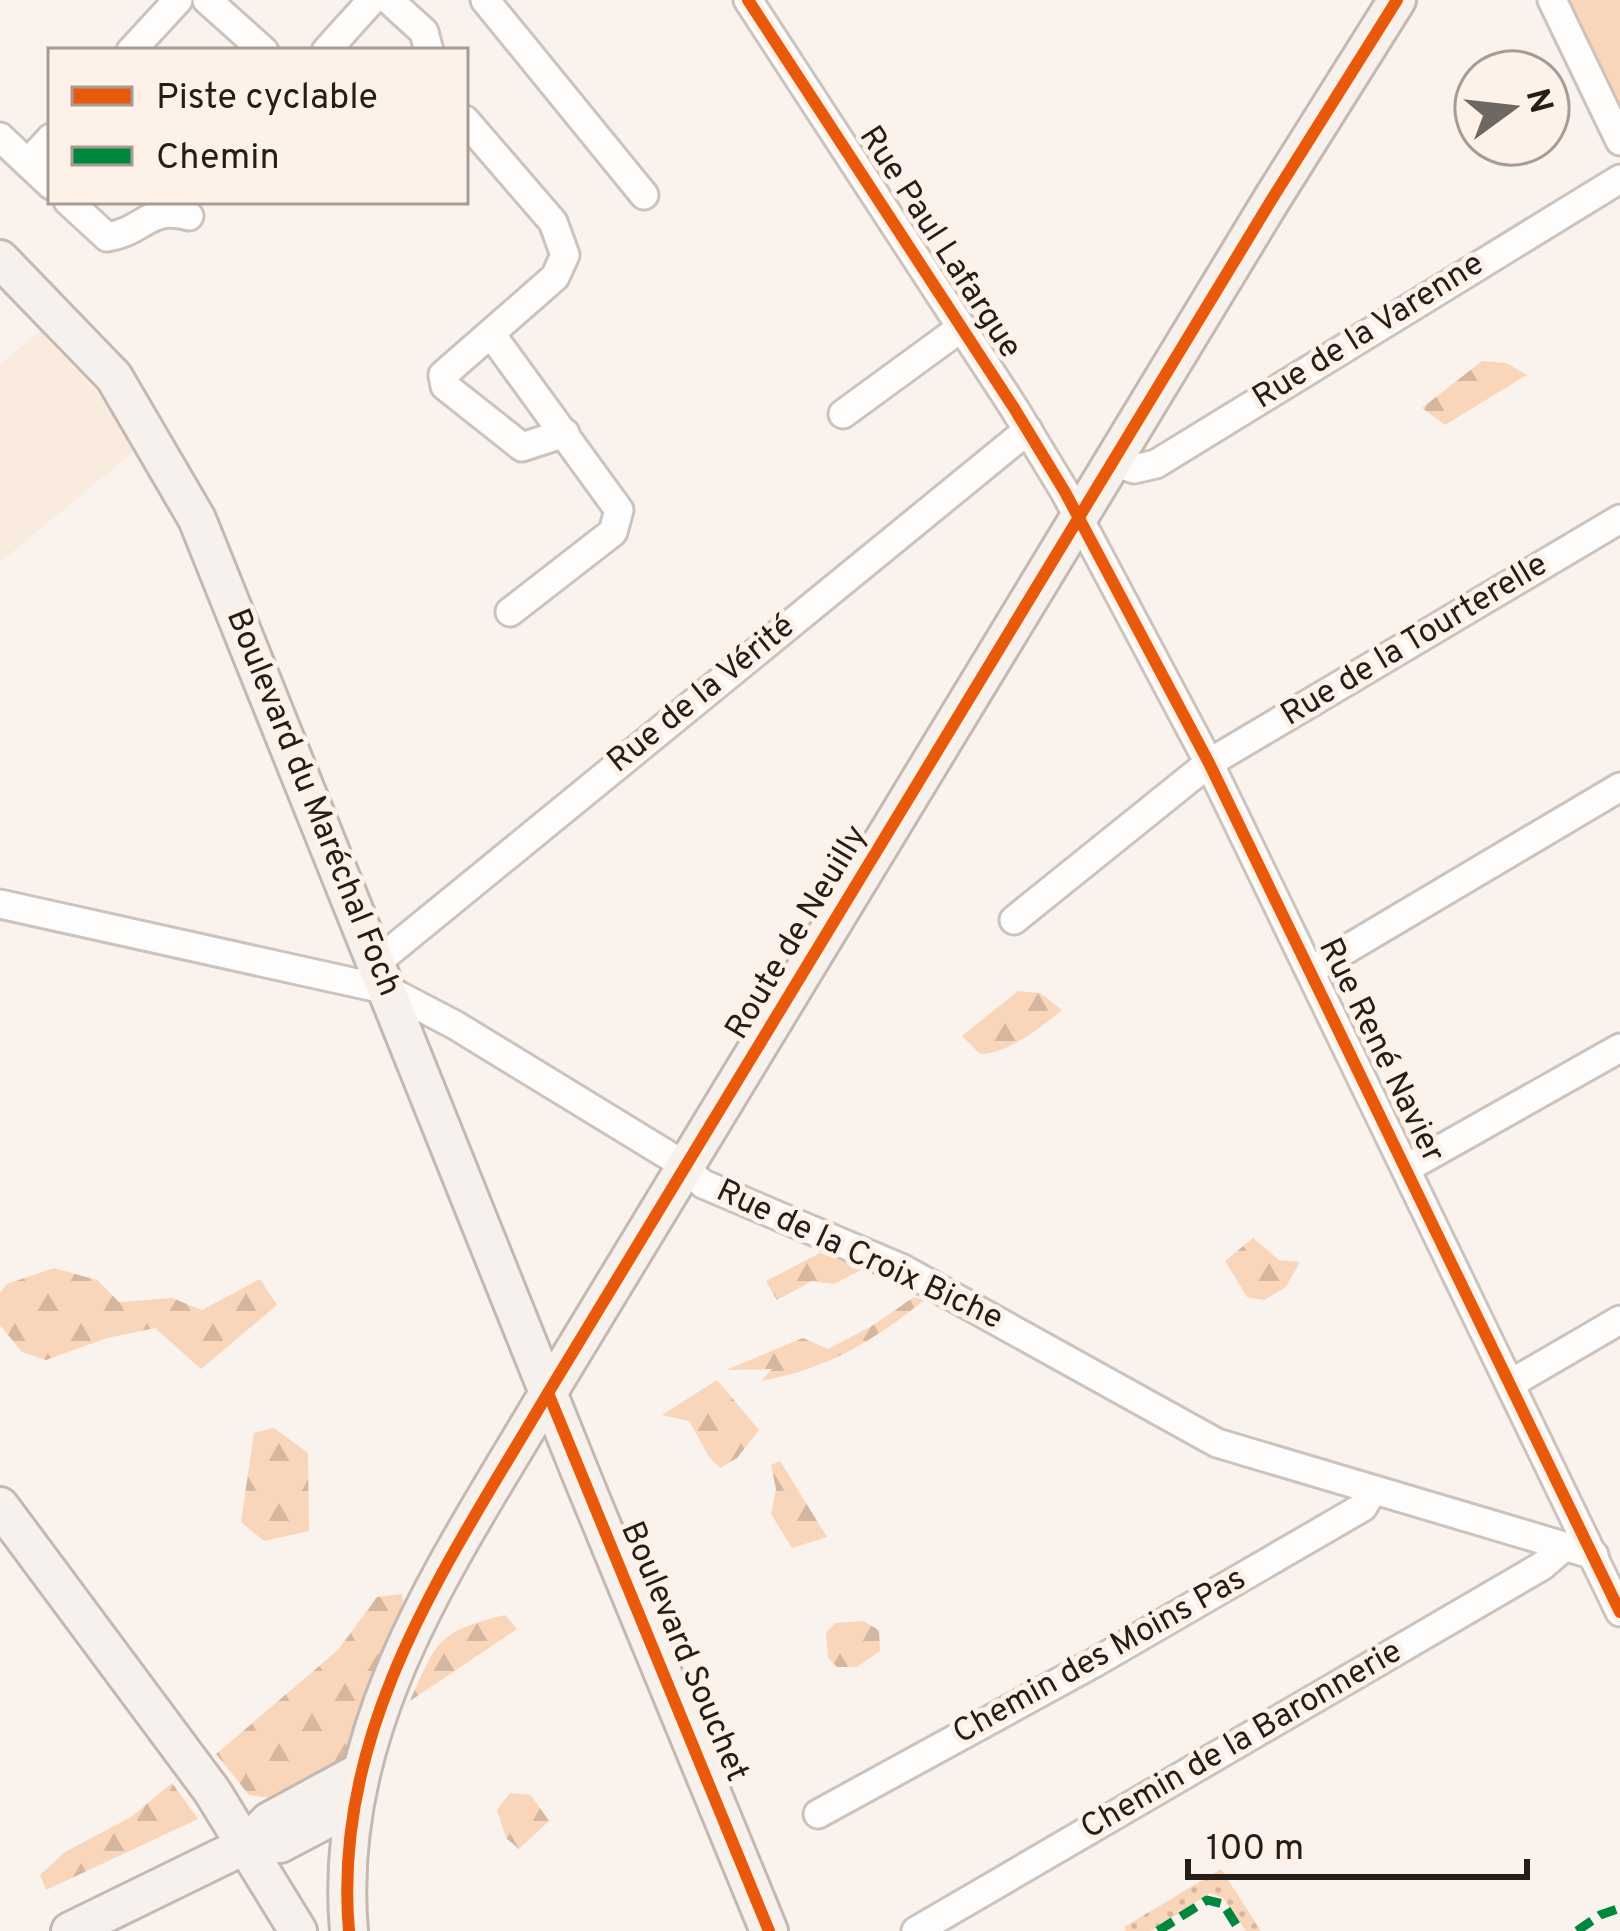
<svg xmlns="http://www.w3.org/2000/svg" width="1620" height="1931" viewBox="0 0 1620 1931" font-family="Overpass,sans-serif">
	<defs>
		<pattern id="grass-dots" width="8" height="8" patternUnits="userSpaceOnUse" patternTransform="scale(3)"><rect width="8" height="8" fill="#f9d6ba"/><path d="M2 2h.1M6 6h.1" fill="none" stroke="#d5b79f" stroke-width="1.8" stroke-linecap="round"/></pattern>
		<pattern id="forest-firs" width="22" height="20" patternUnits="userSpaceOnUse" patternTransform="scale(3)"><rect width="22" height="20" fill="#f9d6ba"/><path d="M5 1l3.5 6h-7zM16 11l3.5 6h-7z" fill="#d5b79f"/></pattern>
	</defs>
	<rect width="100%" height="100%" fill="#f9f2ed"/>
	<path fill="#faebdf" d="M 40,331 L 99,395 L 137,449 L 0,562 L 0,364 Z"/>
	<path fill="url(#grass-dots)" d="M 1221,1869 L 1261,1931 L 1246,1931 L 1223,1898 L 1210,1893 L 1151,1931 L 1126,1931 L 1124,1927 Z"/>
	<g fill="url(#forest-firs)">
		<path d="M 1482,361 L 1506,363 L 1527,375 L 1445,425 L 1422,408 Z"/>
		<path d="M 1018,991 L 1040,993 L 1062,1010 C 1041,1027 1008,1054 980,1054 L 962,1036 Z"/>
		<path d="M 1253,1238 L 1279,1260 L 1300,1262 L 1286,1287 L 1264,1300 L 1247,1297 L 1225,1261 Z"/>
		<path d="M 820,1253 L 865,1268 L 834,1284 L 812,1281 L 777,1300 L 766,1281 Z"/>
		<path d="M 54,1268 L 97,1280 L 119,1302 L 172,1298 L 202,1310 L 260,1279 L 277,1305 L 201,1369 L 155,1328 L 107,1338 L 46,1360 L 22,1352 L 0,1325 L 0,1293 L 7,1284 Z"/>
		<path d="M 914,1297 L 924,1300 C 874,1341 825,1370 761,1381 L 772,1369 L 726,1370 L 803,1338 L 828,1349 L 872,1326 Z"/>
		<path d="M 717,1380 L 759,1430 L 737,1458 L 720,1468 L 709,1457 L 689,1421 L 662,1415 Z"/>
		<path d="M 274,1428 L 308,1453 L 309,1531 L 264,1541 L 241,1522 L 254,1433 Z"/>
		<path d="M 780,1461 L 827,1537 L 792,1548 L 771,1514 L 776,1489 L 771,1465 Z"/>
		<path d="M 402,1594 L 405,1615 L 352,1755 L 271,1798 L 249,1795 L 216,1754 L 338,1650 L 377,1597 Z"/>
		<path d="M 505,1615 L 517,1629 L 410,1701 C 438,1639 437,1632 505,1615 Z"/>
		<path d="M 863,1621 L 879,1630 L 880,1651 L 857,1667 L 837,1667 L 828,1658 L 826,1633 L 835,1623 Z"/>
		<path d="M 172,1783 L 198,1819 L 46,1890 L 40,1875 L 65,1852 L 131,1817 Z"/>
		<path d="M 510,1793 L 531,1795 L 549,1821 L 519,1849 L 506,1838 L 497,1810 Z"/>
	</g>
	<path fill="#f9d6ba" d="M 1555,0 L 1620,0 L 1620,123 Z"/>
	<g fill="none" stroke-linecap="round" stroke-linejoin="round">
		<defs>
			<g id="minor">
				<path d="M 207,0 L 264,51"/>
				<path d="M 389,0 L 424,32 L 429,51"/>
				<path d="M 485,0 L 644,195"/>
				<path d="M 748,0 L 1014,408 L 1065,492 L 1209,763 L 1620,1612"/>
				<path d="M 1552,0 L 1620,141"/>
				<path d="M 131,51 L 178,0"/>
				<path d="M 326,51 L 372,0"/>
				<path d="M 465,120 L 553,222 L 565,255 L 555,277 L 443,375 L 445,386 L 522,447 L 565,433"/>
				<path d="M 0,137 L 51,185"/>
				<path d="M 28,163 L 51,138"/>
				<path d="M 68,201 L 107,237 C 145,231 148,205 189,216"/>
				<path d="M 491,334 L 619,510 L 613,532 L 510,612"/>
				<path d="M 843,414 L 962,327"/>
				<path d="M 1115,463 L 1134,469 L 1156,464 L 1620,179"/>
				<path d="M 0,904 L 388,990 L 455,1025 L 671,1157 L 703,1184 L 903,1269 L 1217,1443 L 1594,1555"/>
				<path d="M 1014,920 L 1209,763 L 1620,519"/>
				<path d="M 377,962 L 1028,430"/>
				<path d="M 1310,971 L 1620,787"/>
				<path d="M 1407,1168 L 1620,1048"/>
				<path d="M 1510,1384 L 1620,1320"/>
				<path d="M 818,1814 L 1094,1663 L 1363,1507 L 1373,1490"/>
				<path d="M 916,1931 L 1542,1566 L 1564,1547"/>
			</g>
			<g id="major">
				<path d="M 0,259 L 114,377 L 197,519 L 582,1477 L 769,1931"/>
				<path d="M 0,1506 L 212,1791 L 298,1931"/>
				<path d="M 246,1845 L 280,1844 L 352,1806"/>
				<path d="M 70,1931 L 246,1845 L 269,1821 L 361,1771"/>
				<path d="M 349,1931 C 331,1727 449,1561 548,1393 L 1272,199 L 1397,0"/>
			</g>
		</defs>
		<use href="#minor" stroke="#cbc4be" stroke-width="33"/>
		<use href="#major" stroke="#c4b8b0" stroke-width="42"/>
		<use href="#minor" stroke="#fefdfc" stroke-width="27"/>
		<use href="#major" stroke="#f6f1ed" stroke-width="36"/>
		<g stroke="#00873e" stroke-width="9" stroke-dasharray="18 9" stroke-linecap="butt">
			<path d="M 1158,1931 L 1207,1900 L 1223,1904 L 1240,1931"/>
			<path d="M 1577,1931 L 1600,1915 L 1620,1908"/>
		</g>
		<defs>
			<g id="cycleway">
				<path d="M 748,0 L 1014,408 L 1065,492 L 1209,763 L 1620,1612"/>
				<path d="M 548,1393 L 769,1931"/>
				<path d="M 349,1931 C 331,1727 449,1561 548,1393 L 1272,199 L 1397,0"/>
			</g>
		</defs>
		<use href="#cycleway" stroke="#fef1e8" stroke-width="20"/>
		<use href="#cycleway" stroke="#e8590c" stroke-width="12"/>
	</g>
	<g text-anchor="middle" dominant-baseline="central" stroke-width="10" stroke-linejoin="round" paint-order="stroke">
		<g font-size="33" fill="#251d17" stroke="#fef1e8">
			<text transform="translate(939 243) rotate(57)">Rue Paul Lafargue</text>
			<text transform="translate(1369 332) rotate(-32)">Rue de la Varenne</text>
			<text transform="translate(1415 641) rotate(-31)">Rue de la Tourterelle</text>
			<text transform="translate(702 695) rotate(-39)">Rue de la Vérité</text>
			<text transform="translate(312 803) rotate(68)">Boulevard du Maréchal Foch</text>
			<text transform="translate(798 933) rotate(-59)">Route de Neuilly</text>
			<text transform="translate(1380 1051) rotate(64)">Rue René Navier</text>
			<text transform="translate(859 1256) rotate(25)">Rue de la Croix Biche</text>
			<text transform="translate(683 1652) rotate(67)">Boulevard Souchet</text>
			<text transform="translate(1100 1657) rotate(-29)">Chemin des Moins Pas</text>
			<text transform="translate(1242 1741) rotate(-30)">Chemin de la Baronnerie</text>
		</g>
	</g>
	<rect x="48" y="48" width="420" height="156" fill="#fef1e8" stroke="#a79c94" stroke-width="3"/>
	<rect x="72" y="87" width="60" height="18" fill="#e8590c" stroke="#a79c94" stroke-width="3"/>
	<text x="156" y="108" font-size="36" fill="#251d17">Piste cyclable</text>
	<rect x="72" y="147" width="60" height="18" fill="#00873e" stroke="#a79c94" stroke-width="3"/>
	<text x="156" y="168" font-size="36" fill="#251d17">Chemin</text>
	<g transform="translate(1512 108) rotate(75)"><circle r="57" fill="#fef1e8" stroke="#a79c94" stroke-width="3"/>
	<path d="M0-9L21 45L0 30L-21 45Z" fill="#6f6862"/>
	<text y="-18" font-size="33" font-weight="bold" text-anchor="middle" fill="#251d17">N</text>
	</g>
	<path d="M1188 1859v18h339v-18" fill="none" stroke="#251d17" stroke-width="6"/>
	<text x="1206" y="1859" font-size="36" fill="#251d17" stroke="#fef1e8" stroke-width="9" paint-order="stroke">100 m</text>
</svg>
